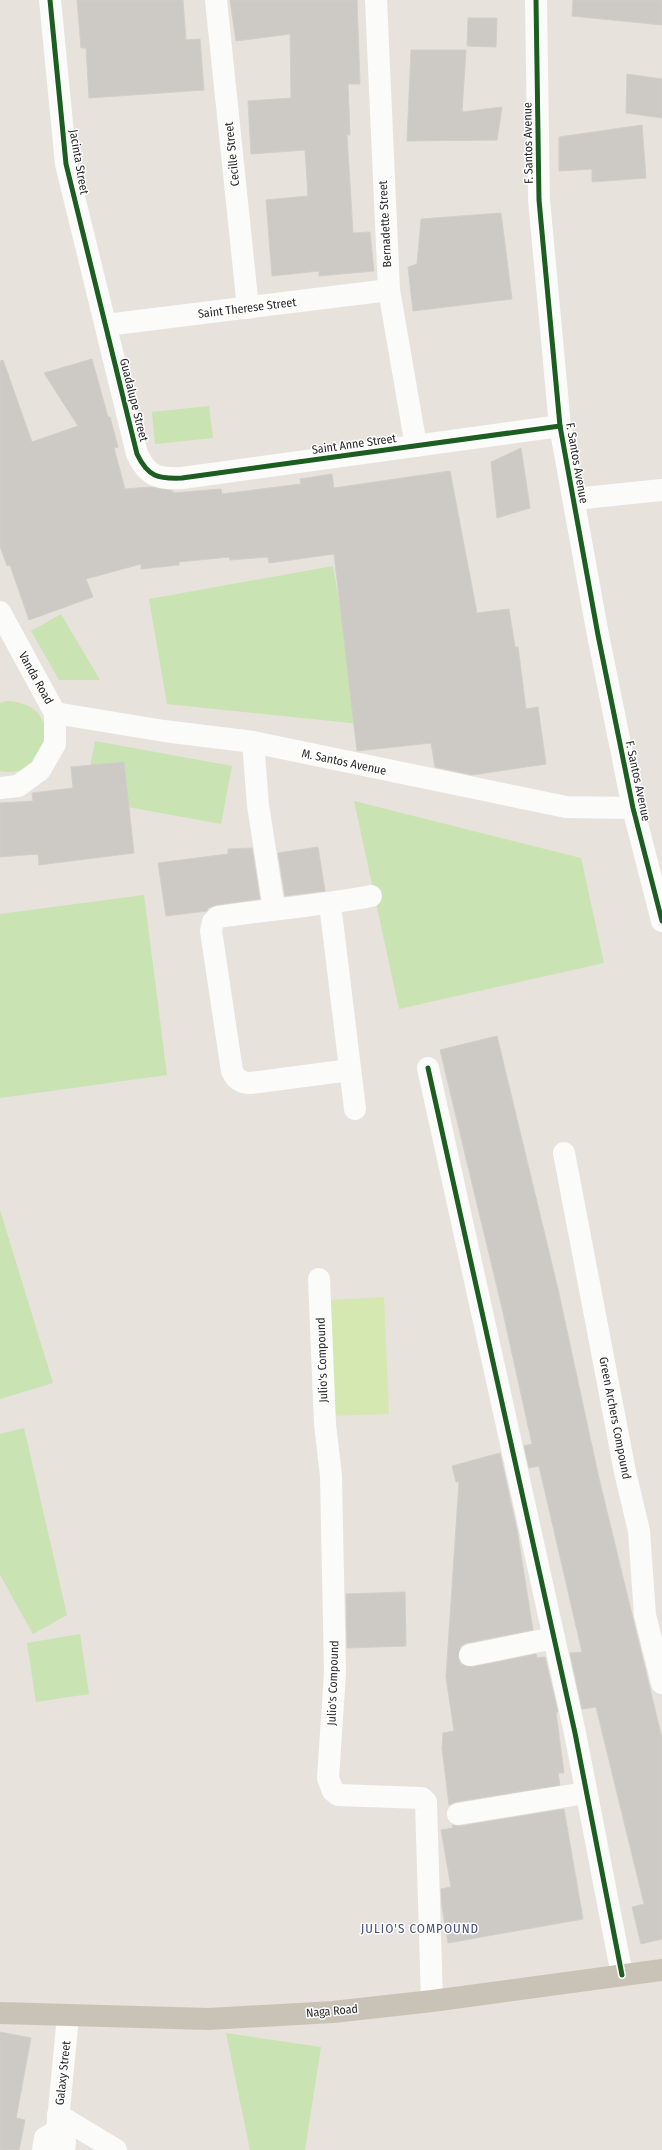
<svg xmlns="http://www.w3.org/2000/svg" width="662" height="2150" viewBox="0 0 662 2150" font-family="'Fira Sans Condensed',sans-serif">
	<rect width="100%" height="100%" fill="#e7e2dc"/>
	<g fill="#c9e3b3">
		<path d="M 209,406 L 213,438 L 155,444 L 152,412 Z"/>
		<path d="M 333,566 L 360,724 L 167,704 L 149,599 Z"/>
		<path d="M 61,614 L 100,680 L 59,680 L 31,631 Z"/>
		<path d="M 6,701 C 67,702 53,782 0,771 L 0,703 Z"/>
		<path d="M 95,741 L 232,766 L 221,824 L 84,799 Z"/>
		<path d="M 354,801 L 581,858 L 604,963 L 399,1009 Z"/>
		<path d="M 144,895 L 167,1075 L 0,1098 L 0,914 Z"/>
		<path d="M 0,1210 L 53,1383 L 0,1399 Z"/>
		<path d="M 24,1428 L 67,1615 L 33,1634 L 0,1575 L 0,1434 Z"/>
		<path d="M 80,1634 L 89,1694 L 36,1702 L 27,1643 Z"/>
		<path d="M 226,2033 L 321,2047 L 305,2150 L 250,2150 Z"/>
	</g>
	<path fill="#d5e8b1" d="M 384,1297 L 389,1414 L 331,1416 L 326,1300 Z"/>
	<g fill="#cdcac6" stroke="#d2cec8">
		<path d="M 77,0 L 183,0 L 186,40 L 200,39 L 204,90 L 89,98 L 86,48 L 81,48 Z"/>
		<path d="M 230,0 L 357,0 L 360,84 L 348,84 L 350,135 L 347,135 L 353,233 L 370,232 L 374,271 L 319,276 L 319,271 L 272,276 L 266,200 L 308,196 L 305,150 L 251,154 L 248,101 L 291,98 L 290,34 L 236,41 Z"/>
		<path d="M 573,0 L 662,0 L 662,25 L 572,16 Z"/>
		<path d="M 468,18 L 497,18 L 496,47 L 467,46 Z"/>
		<path d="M 411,50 L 466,50 L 462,112 L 502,107 L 497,140 L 407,141 Z"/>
		<path d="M 627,74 L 662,79 L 662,118 L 626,113 Z"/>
		<path d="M 642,125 L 646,178 L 592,182 L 592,169 L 559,171 L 559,137 Z"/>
		<path d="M 501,213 L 512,299 L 413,311 L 408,267 L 417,264 L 421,219 Z"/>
		<path d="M 92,359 L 108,417 L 110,417 L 118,447 L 114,448 L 125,489 L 151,487 L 173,491 L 173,493 L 221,489 L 222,494 L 301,484 L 300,479 L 332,474 L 334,488 L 450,471 L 477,613 L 509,609 L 515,647 L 518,647 L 526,709 L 538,707 L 546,764 L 472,775 L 435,767 L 431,743 L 357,751 L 334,554 L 269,563 L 268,557 L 230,560 L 229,557 L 179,562 L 179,565 L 141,569 L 141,564 L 86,579 L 93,597 L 29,620 L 10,565 L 7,566 L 0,546 L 0,361 L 3,360 L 32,442 L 78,426 L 44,373 Z"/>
		<path d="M 521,448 L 530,508 L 497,518 L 491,462 Z"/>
		<path d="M 124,762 L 134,853 L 39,865 L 38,854 L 0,857 L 0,803 L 33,801 L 32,793 L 73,788 L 71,767 Z"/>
		<path d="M 318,847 L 325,891 L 285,896 L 278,853 Z"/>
		<path d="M 252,848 L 260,899 L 216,905 L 208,908 L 207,911 L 166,916 L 158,863 L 228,854 L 228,849 Z"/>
		<path d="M 497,1036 L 558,1289 L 598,1474 L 662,1738 L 662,1939 L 641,1944 L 632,1907 L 644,1904 L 596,1707 L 582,1709 L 570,1653 L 582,1652 L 539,1466 L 529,1468 L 524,1446 L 532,1444 L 502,1308 L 440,1050 Z"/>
		<path d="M 500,1453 L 517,1530 L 533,1630 L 467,1643 L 461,1646 L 458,1657 L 461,1664 L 472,1667 L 536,1654 L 537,1658 L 545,1657 L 558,1712 L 556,1712 L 564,1773 L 558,1773 L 560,1785 L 456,1802 L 449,1805 L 442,1748 L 443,1733 L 454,1731 L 446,1677 L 459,1482 L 456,1482 L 452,1466 Z"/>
		<path d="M 405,1592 L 406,1646 L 347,1648 L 346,1594 Z"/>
		<path d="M 564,1809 L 583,1919 L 448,1943 L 442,1907 L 441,1889 L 451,1887 L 441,1830 L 453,1828 L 452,1825 L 460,1826 Z"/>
		<path d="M 0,2032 L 31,2038 L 16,2118 L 25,2120 L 19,2150 L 0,2150 Z"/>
	</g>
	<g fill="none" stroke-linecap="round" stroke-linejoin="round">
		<g stroke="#fbfbfa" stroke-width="22">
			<path d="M 50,0 L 66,164 L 137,454 C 148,477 158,479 182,478 L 560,426"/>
			<path d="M 216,0 L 248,308"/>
			<path d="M 376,0 L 389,290 L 416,446"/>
			<path d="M 536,0 L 539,200 L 560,426 L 598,635 L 633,808 L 662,921"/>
			<path d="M 106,325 L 389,290"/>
			<path d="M 574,499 L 662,490"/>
			<path d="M 0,612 L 55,713 L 55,744 L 40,770 L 18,786 L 0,788"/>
			<path d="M 55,713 L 164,731 L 253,742 L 566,807 L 633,808"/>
			<path d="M 253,742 L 258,805 L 274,909"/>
			<path d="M 330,904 L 355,1109"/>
			<path d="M 428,1068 L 575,1733 L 622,1975"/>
			<path d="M 350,1070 L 251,1083 C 242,1083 236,1080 232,1071 L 211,931 L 213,922 L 218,917 C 269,909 320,906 371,896"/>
			<path d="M 564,1153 L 625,1472 L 639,1531 L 645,1615 L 662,1683"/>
			<path d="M 319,1279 L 325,1424 L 331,1476 L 335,1673 L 328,1778 L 333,1791 L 338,1795 L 422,1798 L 426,1802 L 432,2001"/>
			<path d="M 470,1655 L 554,1638"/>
			<path d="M 458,1814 L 585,1793"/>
			<path d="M 58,2115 L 116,2150"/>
			<path d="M 43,2150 L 45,2138 L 57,2131"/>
			<path d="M 64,2150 L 65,2142 L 57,2131 L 68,2016"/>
		</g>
		<path stroke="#c9c3b7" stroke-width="22" d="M 0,2013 L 208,2019 L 333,2012 L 432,2001 L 662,1970"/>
		<defs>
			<g id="cycleway">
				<path d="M 50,0 L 66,164 L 137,454 C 148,477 158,479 182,478 L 560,426"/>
				<path d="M 536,0 L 539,200 L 560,426 L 598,635 L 633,808 L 662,921"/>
				<path d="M 428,1068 L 575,1733 L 622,1975"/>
			</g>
		</defs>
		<use href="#cycleway" stroke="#fff" stroke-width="8"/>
		<use href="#cycleway" stroke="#1b5e20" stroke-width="5"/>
	</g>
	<g text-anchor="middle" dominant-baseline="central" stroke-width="3" stroke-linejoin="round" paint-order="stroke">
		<g font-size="12" fill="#282828" stroke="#fff">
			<text transform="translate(528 143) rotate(-91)">F. Santos Avenue</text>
			<text transform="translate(232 154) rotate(-96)">Cecille Street</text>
			<text transform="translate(79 162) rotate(80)">Jacinta Street</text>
			<text transform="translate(385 224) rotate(-93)">Bernadette Street</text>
			<text transform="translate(247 308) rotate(-7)">Saint Therese Street</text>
			<text transform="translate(134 400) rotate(76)">Guadalupe Street</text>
			<text transform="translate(354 444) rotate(-8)">Saint Anne Street</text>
			<text transform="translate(577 463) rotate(80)">F. Santos Avenue</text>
			<text transform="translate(36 678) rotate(61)">Vanda Road</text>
			<text transform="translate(344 762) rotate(12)">M. Santos Avenue</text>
			<text transform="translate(638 781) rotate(78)">F. Santos Avenue</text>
			<text transform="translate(322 1360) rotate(-92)">Julio's Compound</text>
			<text transform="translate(615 1418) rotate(79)">Green Archers Compound</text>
			<text transform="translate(333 1683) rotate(-88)">Julio's Compound</text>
			<text transform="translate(332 2011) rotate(-5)">Naga Road</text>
			<text transform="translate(63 2073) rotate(-84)">Galaxy Street</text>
		</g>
		<g font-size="13" letter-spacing="1" fill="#475179" stroke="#fff">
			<text x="420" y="1928">JULIO'S COMPOUND</text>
		</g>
	</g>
</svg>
